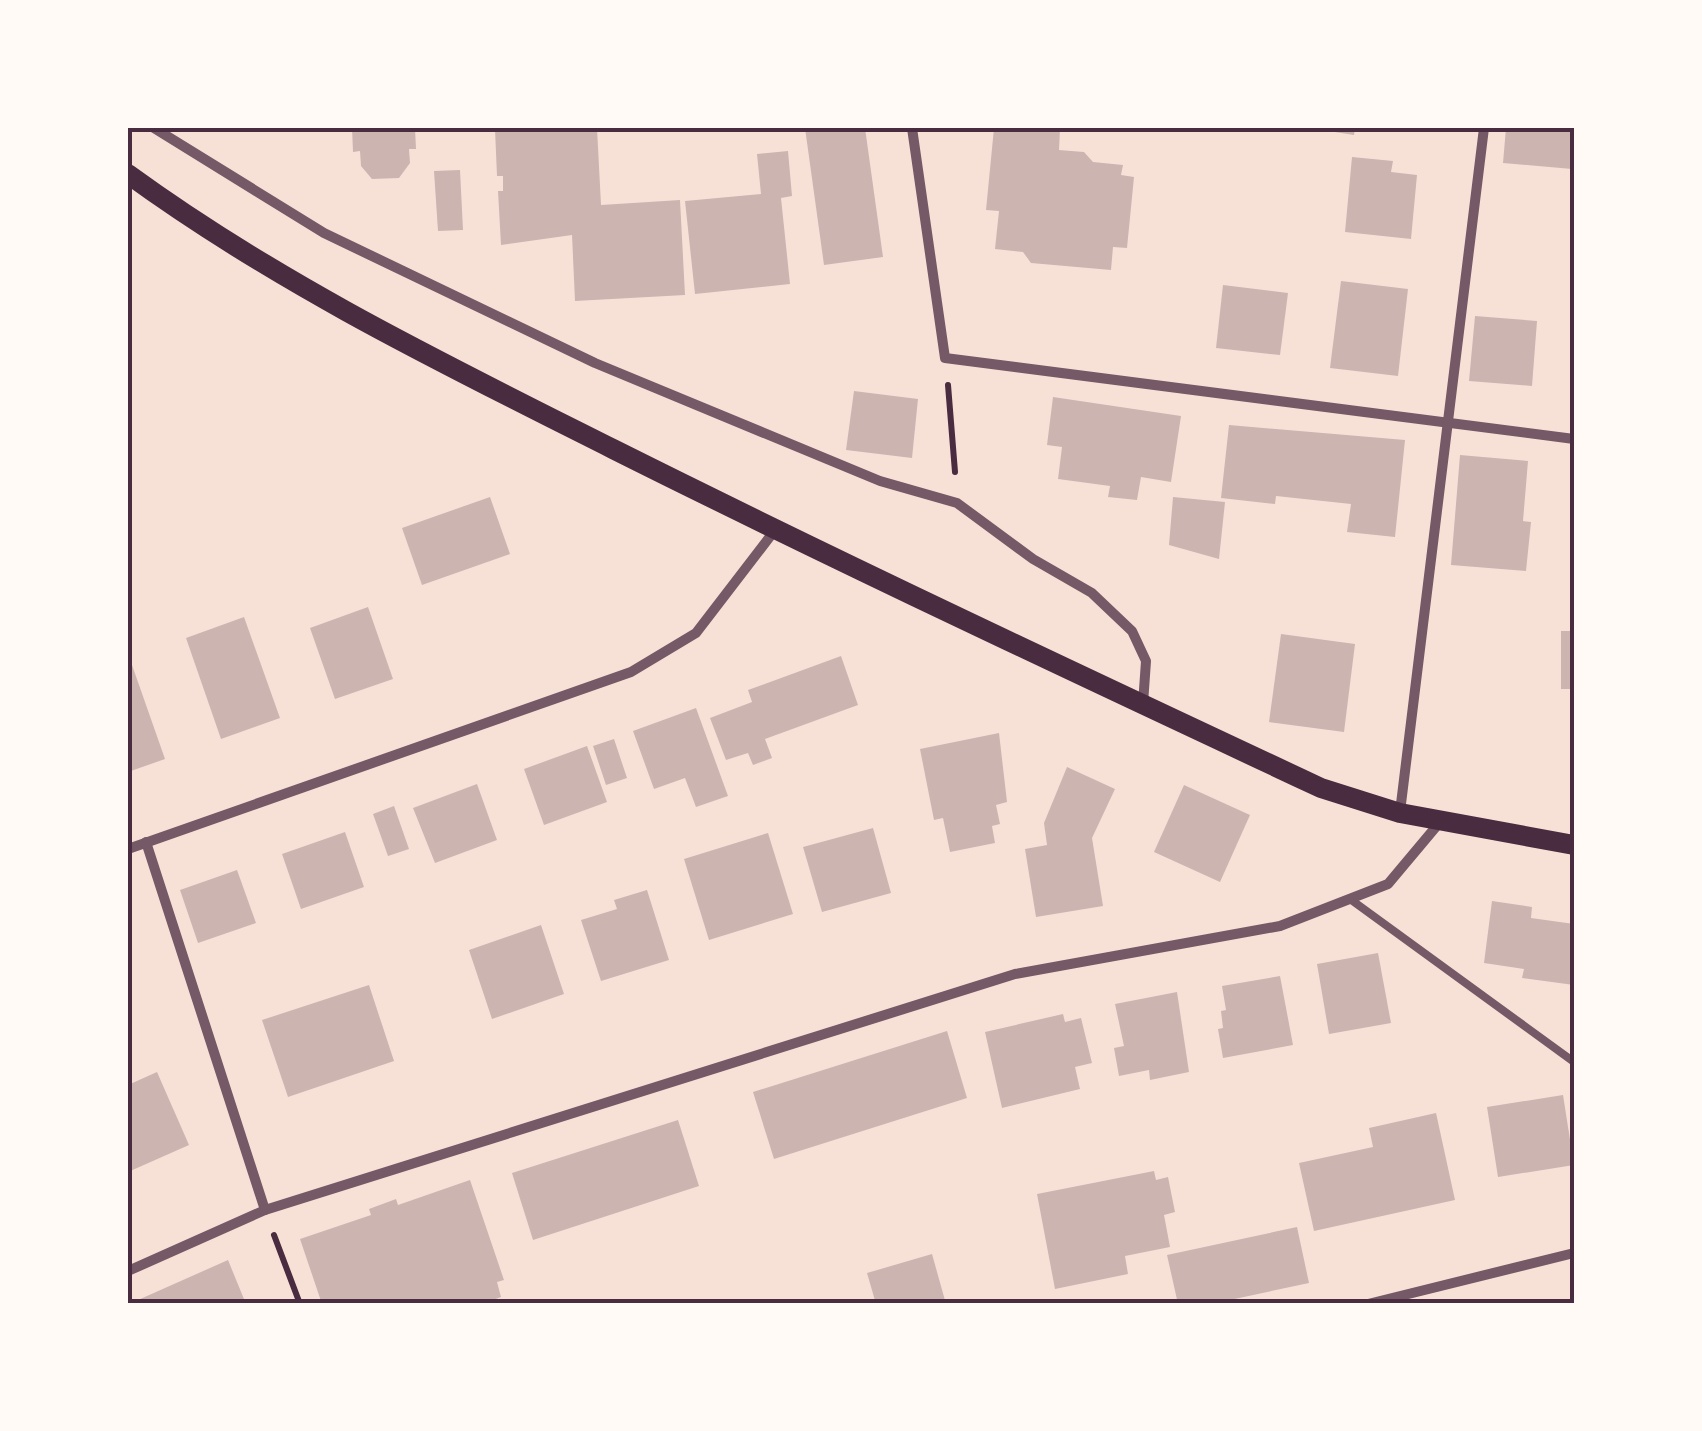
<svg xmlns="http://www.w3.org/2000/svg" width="1702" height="1431" viewBox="0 0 1702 1431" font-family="'Noto Sans',sans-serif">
	<rect width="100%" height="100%" fill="#f7e1d7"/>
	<g fill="#ccb4b1">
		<path d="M 352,128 L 415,128 L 416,149 L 409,149 L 410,163 L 399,178 L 372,179 L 361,166 L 360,151 L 353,152 Z"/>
		<path d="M 597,128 L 601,205 L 680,200 L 685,295 L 575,301 L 572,235 L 501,245 L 498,191 L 503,191 L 503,176 L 497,176 L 495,129 Z"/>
		<path d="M 805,128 L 865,128 L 883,257 L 824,265 Z"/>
		<path d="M 994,128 L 1060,129 L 1059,150 L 1084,152 L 1093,162 L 1123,165 L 1121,175 L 1134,177 L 1127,248 L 1113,247 L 1111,270 L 1031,263 L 1023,252 L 995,249 L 999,211 L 986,210 Z"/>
		<path d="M 1309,128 L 1355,128 L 1354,135 Z"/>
		<path d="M 1506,128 L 1574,128 L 1572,169 L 1503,163 Z"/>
		<path d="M 788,151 L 792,196 L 781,198 L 790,284 L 695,294 L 685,201 L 761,194 L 757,154 Z"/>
		<path d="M 1352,157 L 1393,161 L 1391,172 L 1417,175 L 1411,239 L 1345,232 Z"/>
		<path d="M 460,170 L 463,230 L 438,231 L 434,171 Z"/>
		<path d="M 1341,281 L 1408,289 L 1398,376 L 1330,368 Z"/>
		<path d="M 1223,285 L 1288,293 L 1280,355 L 1216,348 Z"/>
		<path d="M 1475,316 L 1537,321 L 1532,386 L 1469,381 Z"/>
		<path d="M 854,391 L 918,399 L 912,458 L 846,450 Z"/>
		<path d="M 1053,397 L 1181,416 L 1171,482 L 1141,477 L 1137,500 L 1108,497 L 1110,486 L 1058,479 L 1062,447 L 1047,445 Z"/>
		<path d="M 1229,425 L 1405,440 L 1395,537 L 1347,532 L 1351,504 L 1276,496 L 1275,504 L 1221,498 Z"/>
		<path d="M 1460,455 L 1528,461 L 1523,521 L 1531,522 L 1526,571 L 1451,565 Z"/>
		<path d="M 490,497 L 510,554 L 422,585 L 402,528 Z"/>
		<path d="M 1173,497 L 1225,502 L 1219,559 L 1169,545 Z"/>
		<path d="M 368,607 L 393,679 L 335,699 L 310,628 Z"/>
		<path d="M 244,617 L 280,718 L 221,739 L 186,638 Z"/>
		<rect x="1561" y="631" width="13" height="58"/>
		<path d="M 1281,634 L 1355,644 L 1344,732 L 1269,722 Z"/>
		<path d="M 841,656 L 858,705 L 765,739 L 772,758 L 753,765 L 748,753 L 726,760 L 710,718 L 752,702 L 748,690 Z"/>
		<path d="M 132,665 L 165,759 L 128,772 L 128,667 Z"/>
		<path d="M 696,708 L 728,796 L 696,807 L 685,778 L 654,789 L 633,731 Z"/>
		<path d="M 999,733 L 1007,802 L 996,805 L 1000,824 L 992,826 L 995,843 L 950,852 L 943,818 L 934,820 L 920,749 Z"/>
		<path d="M 614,739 L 627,778 L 606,785 L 593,746 Z"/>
		<path d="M 587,746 L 607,802 L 544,825 L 524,769 Z"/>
		<path d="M 1067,767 L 1115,789 L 1092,838 L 1103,906 L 1036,917 L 1025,849 L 1047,845 L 1044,823 Z"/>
		<path d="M 477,784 L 497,840 L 435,863 L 413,808 Z"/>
		<path d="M 1184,785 L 1250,815 L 1220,882 L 1154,852 Z"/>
		<path d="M 394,806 L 409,849 L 388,856 L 373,814 Z"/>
		<path d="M 873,828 L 891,893 L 822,912 L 803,847 Z"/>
		<path d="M 345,832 L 364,887 L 301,909 L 282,854 Z"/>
		<path d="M 768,833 L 793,914 L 709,940 L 684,859 Z"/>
		<path d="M 237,870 L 256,923 L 198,943 L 180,890 Z"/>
		<path d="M 647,890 L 669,960 L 601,981 L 581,920 L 617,909 L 614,900 Z"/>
		<path d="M 1492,901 L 1532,907 L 1531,918 L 1574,924 L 1574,985 L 1522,978 L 1524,969 L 1484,963 Z"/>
		<path d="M 541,925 L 564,994 L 492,1019 L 469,950 Z"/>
		<path d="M 1378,953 L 1391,1023 L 1329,1034 L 1317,964 Z"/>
		<path d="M 1280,976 L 1293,1045 L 1223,1058 L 1218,1029 L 1223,1028 L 1221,1011 L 1226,1010 L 1222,986 Z"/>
		<path d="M 369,985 L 394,1061 L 288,1097 L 262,1020 Z"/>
		<path d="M 1177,992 L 1189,1072 L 1150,1080 L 1149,1070 L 1119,1076 L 1114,1048 L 1124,1046 L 1115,1004 Z"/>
		<path d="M 1063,1014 L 1065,1022 L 1081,1018 L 1092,1063 L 1075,1067 L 1080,1089 L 1002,1108 L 985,1032 Z"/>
		<path d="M 947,1031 L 967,1098 L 774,1159 L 753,1092 Z"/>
		<path d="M 157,1072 L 189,1145 L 128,1172 L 128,1085 Z"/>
		<path d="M 1563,1095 L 1574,1165 L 1498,1177 L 1487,1107 Z"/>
		<path d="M 1436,1113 L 1455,1200 L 1314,1231 L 1299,1163 L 1373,1147 L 1369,1128 Z"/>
		<path d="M 678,1120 L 699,1186 L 533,1240 L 512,1173 Z"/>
		<path d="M 1154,1171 L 1156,1180 L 1168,1177 L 1175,1212 L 1164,1215 L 1170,1247 L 1125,1256 L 1128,1274 L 1055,1289 L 1037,1194 Z"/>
		<path d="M 470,1180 L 504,1280 L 497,1282 L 501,1297 L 482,1304 L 322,1304 L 300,1239 L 371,1215 L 369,1209 L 396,1199 L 398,1205 Z"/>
		<path d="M 1297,1227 L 1309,1283 L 1211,1304 L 1178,1304 L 1167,1255 Z"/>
		<path d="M 932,1254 L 946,1304 L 876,1304 L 867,1273 Z"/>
		<path d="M 228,1260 L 246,1304 L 129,1304 Z"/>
	</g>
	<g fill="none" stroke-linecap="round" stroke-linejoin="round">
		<g stroke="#4a2c40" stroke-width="6">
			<path d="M 948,385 L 955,472"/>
			<path d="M 274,1235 L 300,1304"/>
		</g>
		<path stroke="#755966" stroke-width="8" d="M 1350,899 L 1574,1062"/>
		<g stroke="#755966" stroke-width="10">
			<path d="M 154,128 L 324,233 L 595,363 L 880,481 L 957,503 L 1033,559 L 1092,593 L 1132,631 L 1146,661 L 1143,704"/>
			<path d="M 912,128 L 945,358 L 1574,439"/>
			<path d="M 1400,812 L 1484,128"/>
			<path d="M 146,842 L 265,1210"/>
			<path d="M 128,849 L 631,672 L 696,633 L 775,530"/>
			<path d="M 128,1271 L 265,1210 L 1015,974 L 1280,926 L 1388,884 L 1440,822"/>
			<path d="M 1368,1304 L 1574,1253"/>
		</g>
		<path stroke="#4a2c40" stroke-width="20" d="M 128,174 C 279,284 446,365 613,449 C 847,566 1084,677 1321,788 L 1400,813 L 1574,845"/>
	</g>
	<rect width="1702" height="1431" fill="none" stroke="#fffaf5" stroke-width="260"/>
	<rect x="130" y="130" width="1442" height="1171" fill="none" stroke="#4a2c40" stroke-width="4"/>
</svg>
